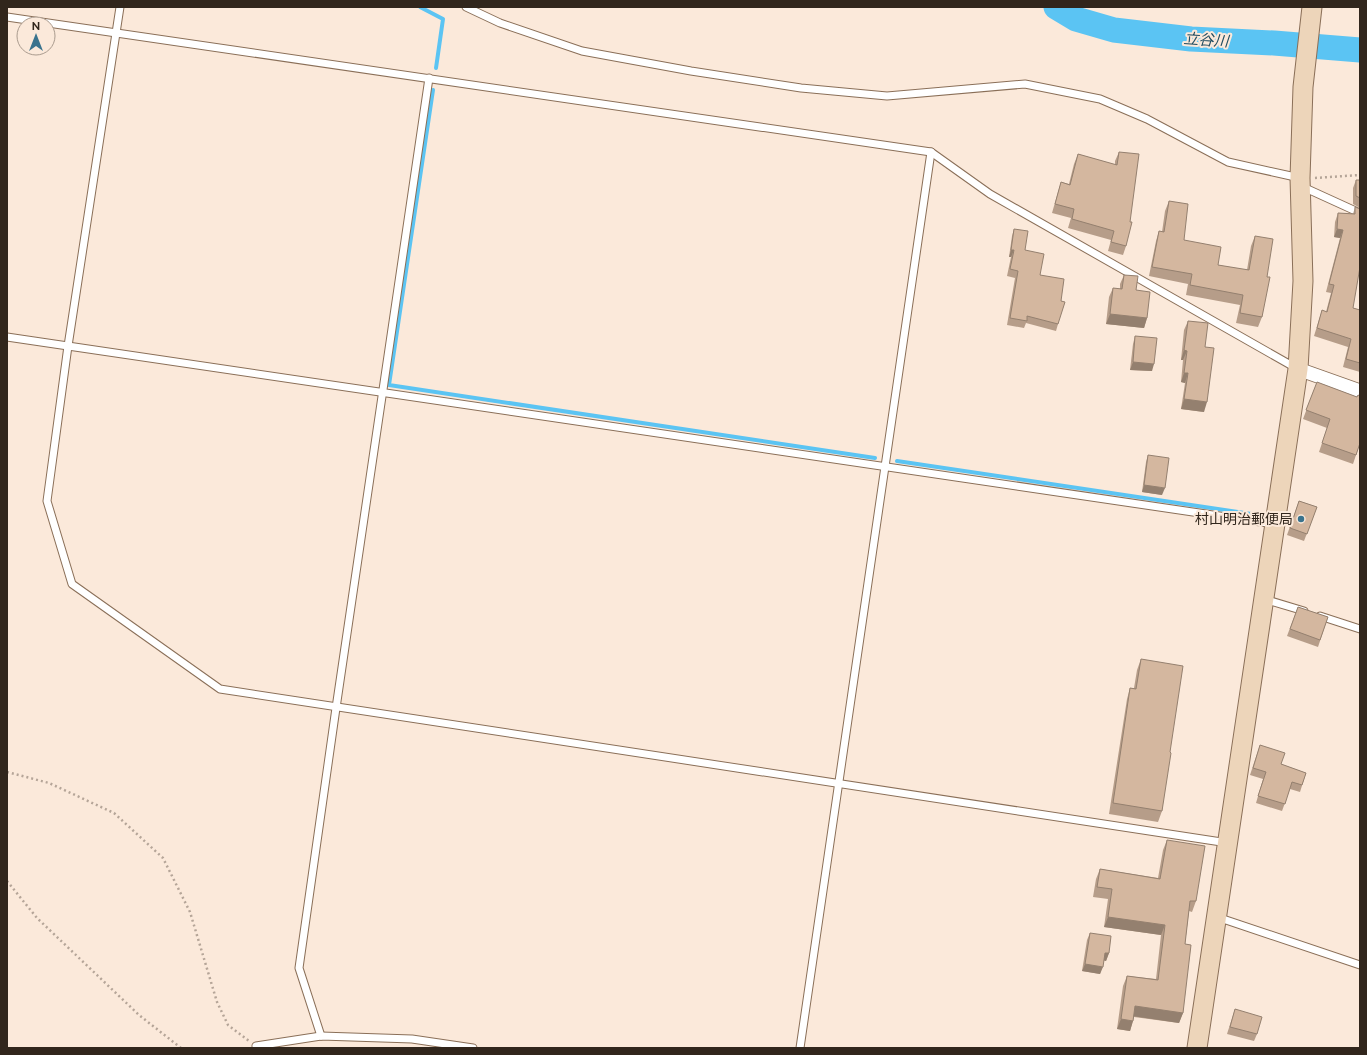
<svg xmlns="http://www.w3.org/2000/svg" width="1367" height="1055" viewBox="0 0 1367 1055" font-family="Raleway,'Noto Sans JP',sans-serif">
	<rect width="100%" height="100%" fill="#fbe9da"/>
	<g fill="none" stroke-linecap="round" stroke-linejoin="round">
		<g stroke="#5bc4f3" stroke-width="4">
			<path d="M 420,7 L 443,19 L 436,68"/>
			<path d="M 433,90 L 389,385 L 875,458"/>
			<path d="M 897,461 L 1258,515"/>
		</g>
		<path stroke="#5bc4f3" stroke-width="25" d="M 1056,7 L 1076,19 L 1114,30 L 1191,39 L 1274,43 L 1360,50"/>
		<defs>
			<g id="lane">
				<path d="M 120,7 L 68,346 L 47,501 L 72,584 L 220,689 L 1228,843"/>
				<path d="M 466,7 L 500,23 L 582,51 L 691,71 L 801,88 L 887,96 L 1025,84 L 1100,99 L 1147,119 L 1228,162 L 1300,178"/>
				<path d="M 7,17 L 931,152 L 990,194 L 1296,368"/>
				<path d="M 1303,187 L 1360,213"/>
				<path d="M 7,337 L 1274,524"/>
				<path d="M 1264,599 L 1304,611"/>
				<path d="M 1320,616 L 1360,629"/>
				<path d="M 1217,917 L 1360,965"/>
				<path d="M 321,1036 L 299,968 L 336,708 L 429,78"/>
				<path d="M 257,1048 L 256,1046 L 321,1036 L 412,1039 L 473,1048"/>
				<path d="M 800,1048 L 931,152"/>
			</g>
			<path id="street" d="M 1298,369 L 1360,391"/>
			<path id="secondary" d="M 1197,1048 L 1298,369 L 1303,281 L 1300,178 L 1303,87 L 1312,7"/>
		</defs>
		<use href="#lane" stroke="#8a6f58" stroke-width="9"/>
		<use href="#street" stroke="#8a6f58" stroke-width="15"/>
		<use href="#secondary" stroke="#8a6f58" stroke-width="21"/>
		<g stroke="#b5a598" stroke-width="2.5" stroke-dasharray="2 3" stroke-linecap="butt">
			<path d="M 1315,178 L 1360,175"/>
			<path d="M 7,772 L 49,783 L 114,813 L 163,858 L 190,912 L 217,1002 L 228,1025 L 249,1041"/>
			<path d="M 7,881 L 37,918 L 139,1015 L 181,1048"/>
		</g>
		<use href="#lane" stroke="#fff" stroke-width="7"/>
		<use href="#street" stroke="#fff" stroke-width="13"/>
		<use href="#secondary" stroke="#edd5ba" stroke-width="19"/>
	</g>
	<g fill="#b69d89">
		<path d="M 1119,152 L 1126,246 L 1123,255 L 1108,251 L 1111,240 L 1068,228 L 1071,218 L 1052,213 L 1058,192 L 1061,182 L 1069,184 L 1074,164 L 1078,154 L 1115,165 L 1115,161 Z"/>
		<path d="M 1356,180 L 1360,180 L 1360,208 L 1353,204 L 1353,188 Z"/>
		<path d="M 1169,201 L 1184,240 L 1218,265 L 1247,270 L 1251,246 L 1255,236 L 1267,277 L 1262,317 L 1258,327 L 1236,323 L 1240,305 L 1186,295 L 1188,284 L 1149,276 L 1156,241 L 1159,231 L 1162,232 L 1165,211 Z"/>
		<path d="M 1355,207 L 1353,308 L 1360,310 L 1360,372 L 1343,367 L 1348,347 L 1314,336 L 1322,310 L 1326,312 L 1331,293 L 1326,292 L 1340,238 L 1334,237 L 1335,222 L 1338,213 L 1353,214 Z"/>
		<path d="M 1014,229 L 1025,250 L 1040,275 L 1061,301 L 1058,324 L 1056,331 L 1026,323 L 1024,328 L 1007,325 L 1015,278 L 1007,276 L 1011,257 L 1009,257 L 1012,236 Z"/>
		<path d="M 1124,275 L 1136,290 L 1147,318 L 1144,328 L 1106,324 L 1109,297 L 1113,288 L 1120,289 L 1120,284 Z"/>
		<path d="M 1188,321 L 1205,347 L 1204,412 L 1181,409 L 1185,383 L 1181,382 L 1183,360 L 1181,360 L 1184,330 Z"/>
		<path d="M 1135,336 L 1152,371 L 1130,370 L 1133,344 Z"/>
		<path d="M 1317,382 L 1357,397 L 1360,443 L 1353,464 L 1319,452 L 1327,428 L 1303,419 Z"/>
		<path d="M 1148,455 L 1162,495 L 1142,492 L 1146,462 Z"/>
		<path d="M 1299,501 L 1317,507 L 1304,541 L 1287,535 Z"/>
		<path d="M 1298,607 L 1328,617 L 1318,647 L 1287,636 Z"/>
		<path d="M 1141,659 L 1170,752 L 1162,811 L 1158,822 L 1109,814 L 1127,699 L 1130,688 L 1134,688 L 1137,670 Z"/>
		<path d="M 1260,745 L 1281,764 L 1306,773 L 1300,792 L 1290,789 L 1282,811 L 1256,803 L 1263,779 L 1250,775 Z"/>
		<path d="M 1167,840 L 1196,901 L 1192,912 L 1189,911 L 1185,944 L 1183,1013 L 1179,1023 L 1134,1017 L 1130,1031 L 1117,1029 L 1123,986 L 1127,976 L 1156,979 L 1161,935 L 1104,927 L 1108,899 L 1093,897 L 1096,879 L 1100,869 L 1158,878 L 1163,850 Z"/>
		<path d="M 1090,933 L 1109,953 L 1106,961 L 1104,960 L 1100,974 L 1082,971 L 1087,940 Z"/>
		<path d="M 1235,1009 L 1257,1034 L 1254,1041 L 1227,1034 Z"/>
	</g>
	<g fill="#94806f">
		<path d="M 1337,229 L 1343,230 L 1340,238 L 1334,237 Z"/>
		<path d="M 1011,250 L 1014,250 L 1011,257 L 1009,257 Z"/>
		<path d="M 1110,314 L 1147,318 L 1144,328 L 1106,324 Z"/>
		<path d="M 1184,350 L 1187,351 L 1183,360 L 1181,360 Z"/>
		<path d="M 1133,362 L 1154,364 L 1152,371 L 1130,370 Z"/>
		<path d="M 1184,373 L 1188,373 L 1185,383 L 1181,382 Z"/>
		<path d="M 1184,399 L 1207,402 L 1204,412 L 1181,409 Z"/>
		<path d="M 1144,485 L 1165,488 L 1162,495 L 1142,492 Z"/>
		<path d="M 1108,917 L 1165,925 L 1161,935 L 1104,927 Z"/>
		<path d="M 1105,953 L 1109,953 L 1106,961 L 1102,960 Z"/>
		<path d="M 1085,964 L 1103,967 L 1100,974 L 1082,971 Z"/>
		<path d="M 1135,1006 L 1183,1013 L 1179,1023 L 1132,1016 Z"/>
		<path d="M 1121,1019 L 1133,1021 L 1130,1031 L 1117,1029 Z"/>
	</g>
	<g fill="#d4b79f" stroke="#94806f">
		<path d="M 1119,152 L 1139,154 L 1130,222 L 1132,222 L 1126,246 L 1111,242 L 1114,231 L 1072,219 L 1074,209 L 1055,204 L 1061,182 L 1070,185 L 1078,154 L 1117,165 Z"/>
		<path d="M 1356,180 L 1360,180 L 1360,198 L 1356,196 Z"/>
		<path d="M 1169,201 L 1188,204 L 1184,240 L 1221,247 L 1218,265 L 1249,270 L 1255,236 L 1273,239 L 1267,277 L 1270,277 L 1262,317 L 1240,313 L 1243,295 L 1190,285 L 1192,274 L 1152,267 L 1159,231 L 1164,232 Z"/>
		<path d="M 1355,207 L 1360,209 L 1360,267 L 1353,308 L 1360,310 L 1360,363 L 1346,359 L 1351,339 L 1317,328 L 1322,310 L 1327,312 L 1334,285 L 1329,284 L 1343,230 L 1337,229 L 1338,213 L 1355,214 Z"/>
		<path d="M 1014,229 L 1028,231 L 1025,250 L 1044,254 L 1040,275 L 1064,279 L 1061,301 L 1065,302 L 1058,324 L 1027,316 L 1027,321 L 1010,318 L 1018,271 L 1010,269 L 1014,250 L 1011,250 Z"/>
		<path d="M 1124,275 L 1138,276 L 1136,290 L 1150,292 L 1147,318 L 1110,314 L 1113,288 L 1122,289 Z"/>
		<path d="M 1188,321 L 1208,323 L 1205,347 L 1214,348 L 1207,402 L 1184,399 L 1188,373 L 1184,373 L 1187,351 L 1184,350 Z"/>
		<path d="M 1135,336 L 1157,338 L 1154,364 L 1133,362 Z"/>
		<path d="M 1317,382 L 1357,397 L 1358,395 L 1360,396 L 1360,443 L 1356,455 L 1322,443 L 1330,419 L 1306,410 Z"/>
		<path d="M 1148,455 L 1169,458 L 1165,488 L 1144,485 Z"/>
		<path d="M 1299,501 L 1317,507 L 1307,534 L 1290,528 Z"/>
		<path d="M 1298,607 L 1328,617 L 1320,640 L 1290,629 Z"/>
		<path d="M 1141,659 L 1183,666 L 1170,752 L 1171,753 L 1162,811 L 1113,803 L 1130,688 L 1136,689 Z"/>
		<path d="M 1260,745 L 1285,753 L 1281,764 L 1306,773 L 1302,785 L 1292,782 L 1285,804 L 1258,796 L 1266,772 L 1253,768 Z"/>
		<path d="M 1167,840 L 1205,846 L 1196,901 L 1190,901 L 1185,944 L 1191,945 L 1183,1013 L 1135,1006 L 1133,1021 L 1121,1019 L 1127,976 L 1158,980 L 1165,925 L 1108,917 L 1112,889 L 1097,887 L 1100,869 L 1160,879 Z"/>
		<path d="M 1090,933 L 1111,936 L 1109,953 L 1105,953 L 1103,967 L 1085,964 Z"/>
		<path d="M 1235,1009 L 1262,1017 L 1257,1034 L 1230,1027 Z"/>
	</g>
	<circle fill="#3a738d" stroke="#fbe9da" stroke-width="1.5" cx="1301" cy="519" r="4"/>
	<g text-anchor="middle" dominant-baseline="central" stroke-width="4" stroke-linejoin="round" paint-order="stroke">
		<g font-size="14" fill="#31261c" stroke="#fbe9da" text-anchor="end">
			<text x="1293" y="519">村山明治郵便局</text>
		</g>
		<g font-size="15" font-style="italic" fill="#214d61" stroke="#fbe9da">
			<text transform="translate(1206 40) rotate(4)">立谷川</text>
		</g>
	</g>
	<rect width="1367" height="1055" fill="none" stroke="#31261c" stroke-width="16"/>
	<g transform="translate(36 36)"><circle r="19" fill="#fbe9da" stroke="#aa9b8e"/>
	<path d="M0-3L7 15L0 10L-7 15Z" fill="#3a738d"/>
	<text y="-6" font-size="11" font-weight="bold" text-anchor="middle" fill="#31261c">N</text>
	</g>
</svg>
